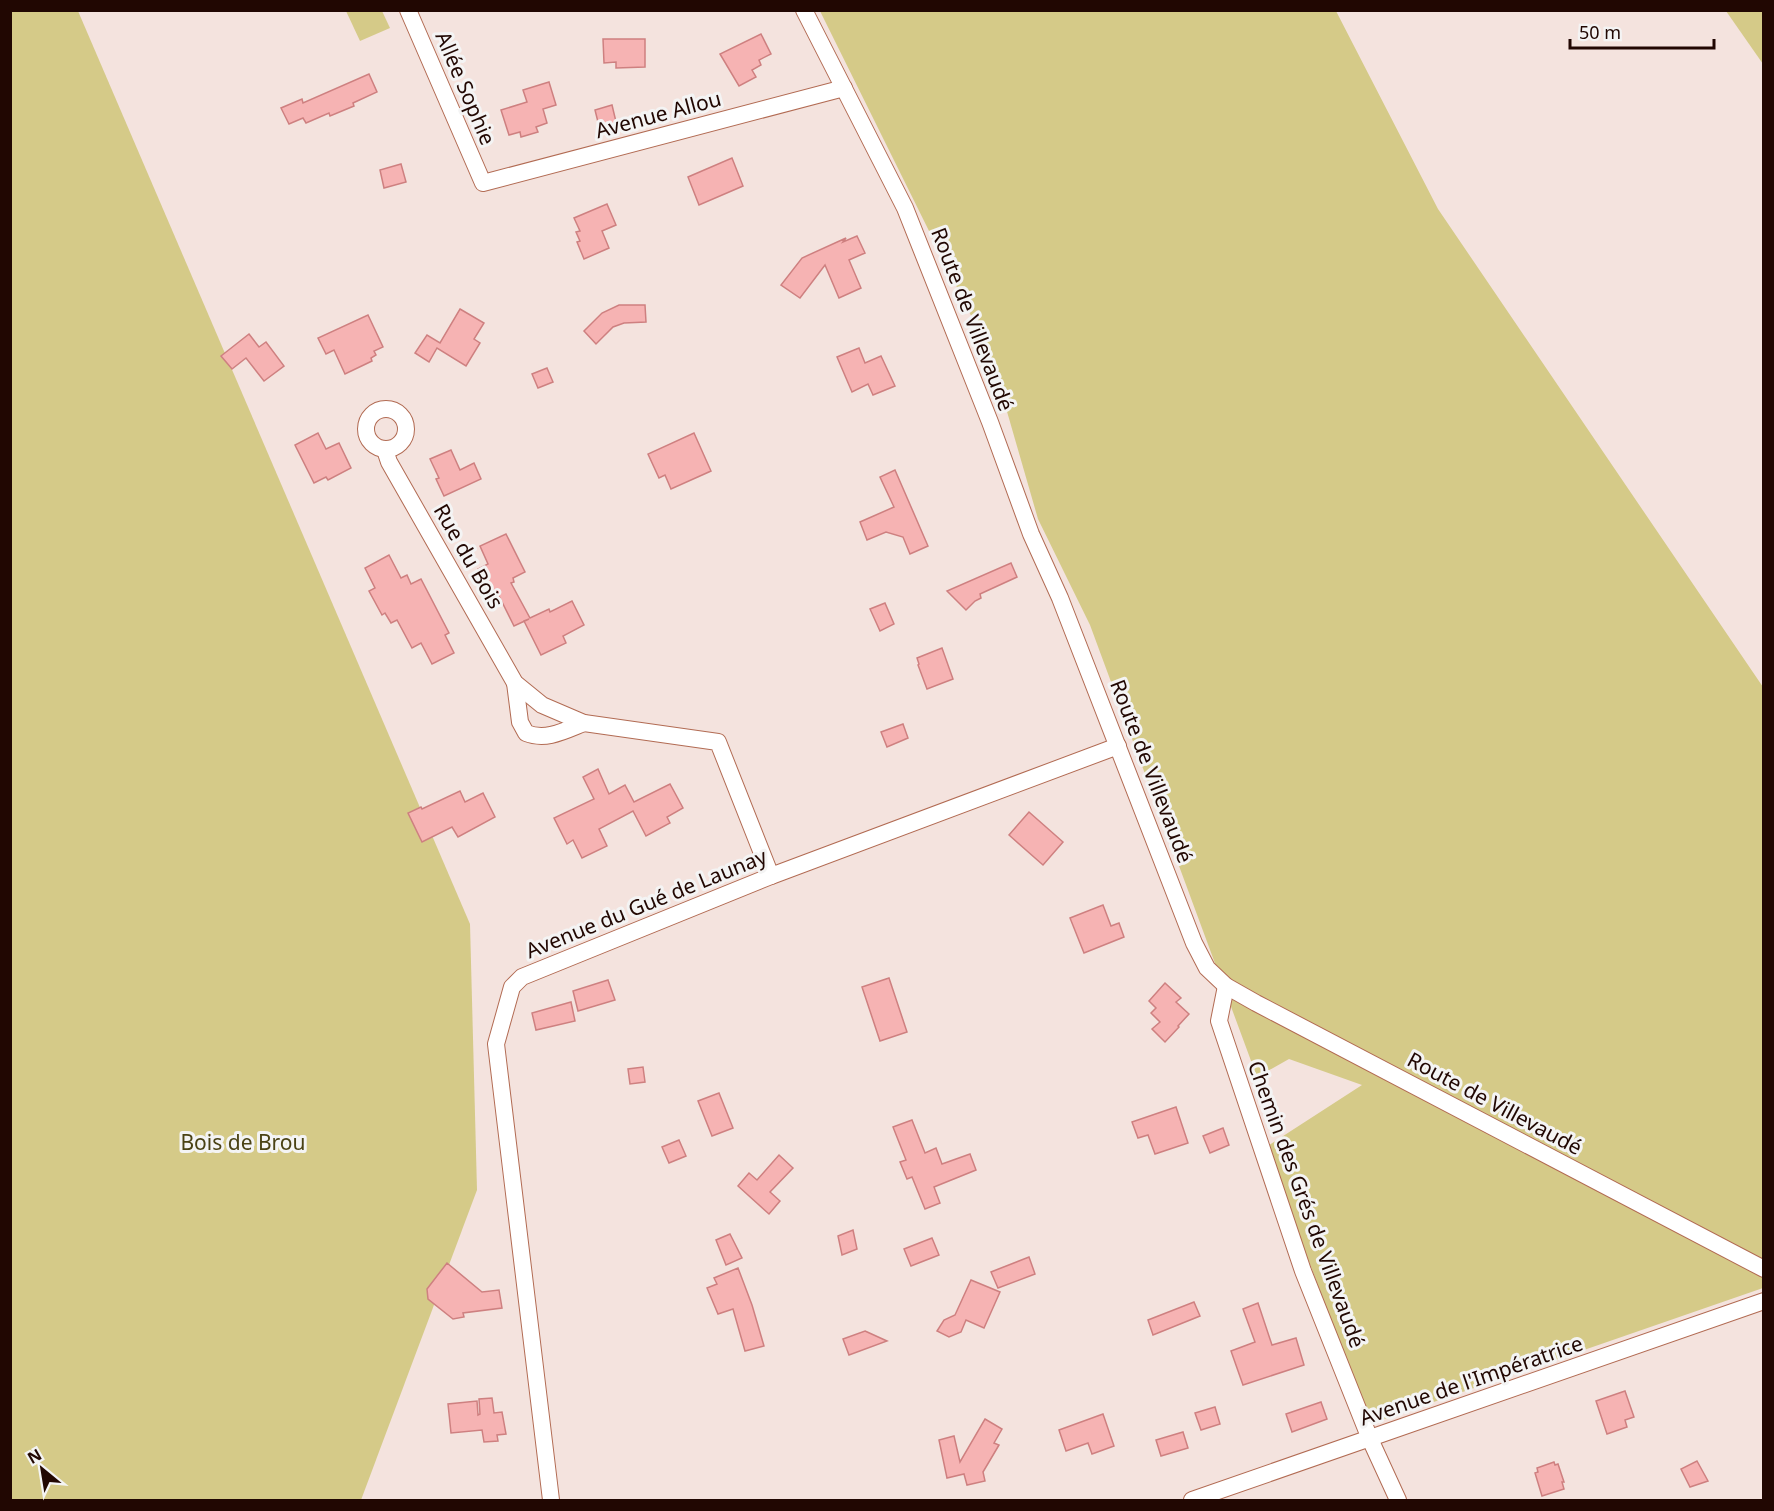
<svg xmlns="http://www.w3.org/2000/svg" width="1774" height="1511" viewBox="0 0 1774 1511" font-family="'Noto Sans',sans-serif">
	<rect width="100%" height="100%" fill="#f4e3de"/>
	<g fill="#d5ca88">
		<path d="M 10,11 L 78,11 L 470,924 L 477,1190 L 361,1500 L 11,1500 Z"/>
		<path d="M 346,11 L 382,11 L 390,28 L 360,41 Z"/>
		<path d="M 820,11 L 1336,11 L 1438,209 L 1763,687 L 1763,1288 L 1370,1424 L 1266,1147 L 1362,1085 L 1289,1059 L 1257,1077 L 1090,625 L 1038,519 L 991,356 Z"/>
		<path d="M 1726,11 L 1763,11 L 1763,64 Z"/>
	</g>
	<g fill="#f6b3b3" stroke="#ce8080" stroke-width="1.5">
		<path d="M 761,34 L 771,54 L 759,60 L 761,65 L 752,70 L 756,77 L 739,86 L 720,54 Z"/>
		<path d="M 603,39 L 645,39 L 645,67 L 616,68 L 616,62 L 604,63 Z"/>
		<path d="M 369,74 L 377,92 L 353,103 L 354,106 L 330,116 L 329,113 L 306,123 L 303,118 L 289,124 L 281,108 L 302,99 L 303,103 Z"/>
		<path d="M 549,82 L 556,105 L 543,109 L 547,123 L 536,127 L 538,132 L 521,137 L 520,132 L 509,135 L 501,110 L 527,102 L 523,90 Z"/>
		<path d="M 612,105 L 617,126 L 600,130 L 595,110 Z"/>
		<path d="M 732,158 L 743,186 L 699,205 L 688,177 Z"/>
		<path d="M 401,164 L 406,182 L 384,188 L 380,170 Z"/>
		<path d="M 607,204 L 616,225 L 602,231 L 609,248 L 584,259 L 577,242 L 580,241 L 576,232 L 580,231 L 574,218 Z"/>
		<path d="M 857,236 L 865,253 L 849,260 L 861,288 L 839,298 L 825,265 L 800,298 L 781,285 L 802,258 L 846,238 L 843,242 Z"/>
		<path d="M 619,305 L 645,305 L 646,322 L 624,323 L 613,327 L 596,344 L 584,331 L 602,313 Z"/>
		<path d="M 460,309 L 484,323 L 474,339 L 480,343 L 466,366 L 437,348 L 429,362 L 415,353 L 427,335 L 440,343 Z"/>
		<path d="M 368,315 L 383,347 L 374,351 L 376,355 L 371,358 L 372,361 L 345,374 L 334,350 L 326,354 L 318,338 Z"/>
		<path d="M 249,334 L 259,347 L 266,342 L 284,366 L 264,381 L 246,358 L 232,369 L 221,356 Z"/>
		<path d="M 859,348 L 865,363 L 881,356 L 895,386 L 873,395 L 868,384 L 852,392 L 837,357 Z"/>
		<path d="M 547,368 L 553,382 L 538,388 L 532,374 Z"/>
		<path d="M 318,433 L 326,449 L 339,443 L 351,468 L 328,480 L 326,477 L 314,483 L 295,445 Z"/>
		<path d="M 694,433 L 711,471 L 671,489 L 665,475 L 659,478 L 648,454 Z"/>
		<path d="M 451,450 L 460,470 L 474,463 L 481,479 L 444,496 L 436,479 L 439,478 L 430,459 Z"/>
		<path d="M 895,470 L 928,546 L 910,554 L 903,537 L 886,532 L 867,540 L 860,522 L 894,507 L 880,477 Z"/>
		<path d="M 506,534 L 525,572 L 513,578 L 514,582 L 511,583 L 530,618 L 549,609 L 550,612 L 572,601 L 584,625 L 563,636 L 566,643 L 541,655 L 524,621 L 529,619 L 514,626 L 496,590 L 490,593 L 478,569 L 488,564 L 480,546 Z"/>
		<path d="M 389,555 L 401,578 L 407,575 L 411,584 L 421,579 L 449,633 L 445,635 L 454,653 L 432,664 L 421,643 L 412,648 L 397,620 L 391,623 L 385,613 L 382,615 L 369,591 L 375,588 L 365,568 Z"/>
		<path d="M 1011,563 L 1017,577 L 980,594 L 981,598 L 975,601 L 966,610 L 947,591 Z"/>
		<path d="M 885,603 L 894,624 L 880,631 L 870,609 Z"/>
		<path d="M 942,648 L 953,679 L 927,689 L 918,665 L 919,664 L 917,658 Z"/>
		<path d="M 903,724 L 908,738 L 887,747 L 881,732 Z"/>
		<path d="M 598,769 L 609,794 L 625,785 L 634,802 L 670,784 L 683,808 L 667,817 L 670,823 L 646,836 L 633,811 L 599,829 L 607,846 L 582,858 L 573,840 L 567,844 L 554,818 L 594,799 L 583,777 Z"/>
		<path d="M 460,791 L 465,802 L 483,793 L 495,817 L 458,837 L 452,827 L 422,842 L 408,813 L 421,807 L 422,809 Z"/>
		<path d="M 1029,812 L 1063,842 L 1043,865 L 1009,835 Z"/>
		<path d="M 1103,905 L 1111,926 L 1119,923 L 1124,937 L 1084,953 L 1070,918 Z"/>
		<path d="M 889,978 L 907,1032 L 880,1041 L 862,987 Z"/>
		<path d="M 608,980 L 615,1000 L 578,1011 L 573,991 Z"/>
		<path d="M 1165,983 L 1181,998 L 1176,1002 L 1189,1014 L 1178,1026 L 1179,1027 L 1165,1042 L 1152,1029 L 1160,1022 L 1151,1013 L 1156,1008 L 1149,1001 Z"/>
		<path d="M 571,1002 L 575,1021 L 536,1030 L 532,1013 Z"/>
		<path d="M 643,1067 L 645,1082 L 630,1084 L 628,1069 Z"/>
		<path d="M 719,1093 L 733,1128 L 712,1136 L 698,1101 Z"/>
		<path d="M 1176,1107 L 1188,1143 L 1155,1154 L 1148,1135 L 1138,1138 L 1132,1122 Z"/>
		<path d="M 912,1120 L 925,1153 L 936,1148 L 942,1164 L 970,1154 L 976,1170 L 934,1187 L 940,1203 L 925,1209 L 912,1177 L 907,1179 L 900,1162 L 906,1160 L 893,1127 Z"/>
		<path d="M 1223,1128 L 1229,1145 L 1210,1153 L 1203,1136 Z"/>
		<path d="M 679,1140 L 686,1156 L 669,1163 L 662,1147 Z"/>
		<path d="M 779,1155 L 793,1168 L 770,1192 L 780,1201 L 769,1214 L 738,1186 L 749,1173 L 757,1180 Z"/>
		<path d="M 853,1230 L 857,1249 L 842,1255 L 838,1236 Z"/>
		<path d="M 730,1234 L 742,1258 L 726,1265 L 716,1240 Z"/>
		<path d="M 932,1238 L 939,1255 L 911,1266 L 904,1249 Z"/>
		<path d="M 1029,1257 L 1035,1274 L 998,1288 L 991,1272 Z"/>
		<path d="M 447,1263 L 482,1292 L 499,1290 L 502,1308 L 463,1313 L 464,1317 L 453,1319 L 428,1299 L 427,1289 Z"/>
		<path d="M 738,1268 L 752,1305 L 764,1346 L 745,1351 L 733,1309 L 718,1314 L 707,1288 L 717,1284 L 714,1278 Z"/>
		<path d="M 971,1280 L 1000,1292 L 984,1328 L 966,1320 L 961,1332 L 949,1337 L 937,1331 L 944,1320 L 955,1315 Z"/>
		<path d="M 1194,1302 L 1200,1316 L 1153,1335 L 1148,1320 Z"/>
		<path d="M 1258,1303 L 1272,1345 L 1296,1338 L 1304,1365 L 1243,1385 L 1231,1351 L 1255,1342 L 1243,1309 Z"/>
		<path d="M 865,1331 L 887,1341 L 849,1355 L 843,1339 Z"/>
		<path d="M 1625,1391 L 1634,1417 L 1625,1420 L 1627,1427 L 1607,1434 L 1596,1401 Z"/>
		<path d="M 492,1398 L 494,1413 L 502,1412 L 506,1434 L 497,1435 L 498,1441 L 484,1442 L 482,1430 L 451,1433 L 448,1404 L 477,1401 L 478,1415 L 480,1414 L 479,1399 Z"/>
		<path d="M 1321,1402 L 1327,1419 L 1292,1432 L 1286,1414 Z"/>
		<path d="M 1215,1407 L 1220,1424 L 1201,1430 L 1195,1413 Z"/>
		<path d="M 1103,1414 L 1114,1446 L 1092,1454 L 1088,1443 L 1066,1451 L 1059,1430 Z"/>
		<path d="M 985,1419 L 1002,1429 L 994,1443 L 999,1445 L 983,1472 L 985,1481 L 967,1485 L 964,1474 L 947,1478 L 939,1440 L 954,1436 L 960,1462 Z"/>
		<path d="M 1183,1432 L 1188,1448 L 1161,1456 L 1156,1440 Z"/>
		<path d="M 1697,1461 L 1708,1481 L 1690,1487 L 1681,1469 Z"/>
		<path d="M 1554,1462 L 1555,1465 L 1558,1464 L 1564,1482 L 1562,1482 L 1564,1489 L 1542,1496 L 1535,1473 L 1538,1472 L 1537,1468 Z"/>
	</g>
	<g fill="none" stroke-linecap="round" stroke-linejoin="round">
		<defs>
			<g id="street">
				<path d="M 408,10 L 483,183 L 844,88"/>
				<path d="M 804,10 L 905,208 L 990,422 L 1031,534 L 1060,598 L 1194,943 L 1207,968 L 1226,986 L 1256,1003 L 1764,1269"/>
				<circle cx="386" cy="429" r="20"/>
				<path d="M 385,450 L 389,462 L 515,683 L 542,705 L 584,723 L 718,742 L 771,876"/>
				<path d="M 515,683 L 520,722 L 526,733 C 546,741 564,731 584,723"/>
				<path d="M 1226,986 L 1219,1021 L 1303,1271 L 1370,1439 L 1398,1500"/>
				<path d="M 551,1500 L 496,1044 L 512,987 L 522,977 L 771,876 L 1118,746"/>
				<path d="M 1192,1500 L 1764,1301"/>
			</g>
		</defs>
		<use href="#street" stroke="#b26b53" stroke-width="18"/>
		<use href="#street" stroke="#fff" stroke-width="16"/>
	</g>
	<g text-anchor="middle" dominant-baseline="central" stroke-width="6" stroke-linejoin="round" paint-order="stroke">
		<g font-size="21" fill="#210702" stroke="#f4f4f4">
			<text transform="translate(466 88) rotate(67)">Allée Sophie</text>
			<text transform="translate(658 114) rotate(-15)">Avenue Allou</text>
			<text transform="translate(973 319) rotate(69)">Route de Villevaudé</text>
			<text transform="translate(469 556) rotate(60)">Rue du Bois</text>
			<text transform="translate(1152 771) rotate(69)">Route de Villevaudé</text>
			<text transform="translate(646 903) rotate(-22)">Avenue du Gué de Launay</text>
			<text transform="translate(1495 1103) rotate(28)">Route de Villevaudé</text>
			<text transform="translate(1307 1204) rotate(70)">Chemin des Grés de Villevaudé</text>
			<text transform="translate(1471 1380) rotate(-19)">Avenue de l'Impératrice</text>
		</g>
		<g font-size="21" fill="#4a4214" stroke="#f4f4f4">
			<text x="243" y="1142">Bois de Brou</text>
		</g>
	</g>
	<rect width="1774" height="1511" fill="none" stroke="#210702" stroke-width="24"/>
	<g transform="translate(42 1469) rotate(330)" stroke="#f4f4f4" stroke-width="4.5" paint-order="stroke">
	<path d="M0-4.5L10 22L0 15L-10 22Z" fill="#210702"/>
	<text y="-9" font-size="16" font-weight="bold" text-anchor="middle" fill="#210702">N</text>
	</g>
	<path d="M1570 39v9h144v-9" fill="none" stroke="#210702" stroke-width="3"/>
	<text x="1579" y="39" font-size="18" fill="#210702" stroke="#f4f4f4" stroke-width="4.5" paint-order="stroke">50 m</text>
</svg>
